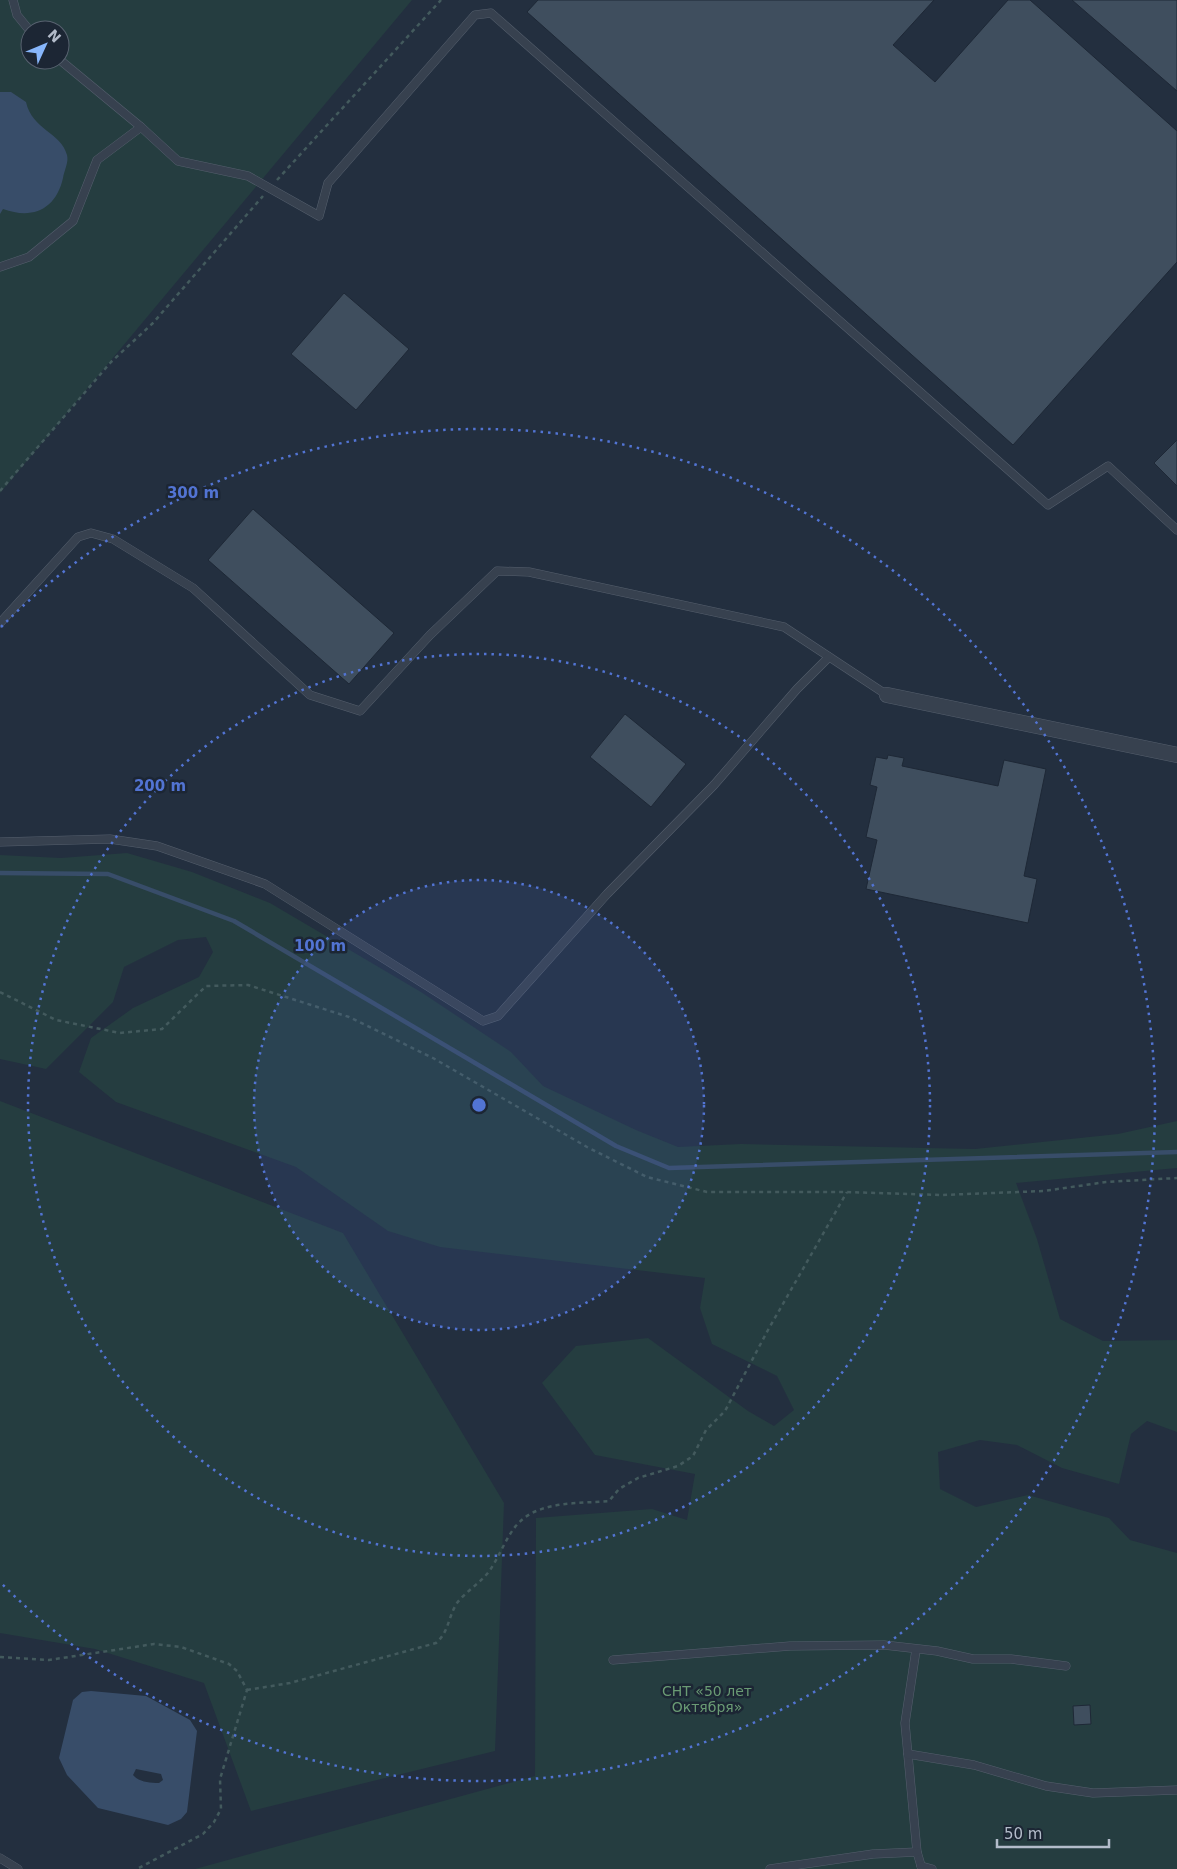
<svg xmlns="http://www.w3.org/2000/svg" width="1177" height="1869" viewBox="0 0 1177 1869" font-family="'DejaVu Sans',sans-serif">
	<rect width="100%" height="100%" fill="#232f3f"/>
	<g fill="#253d40" fill-rule="evenodd">
		<path d="M 0,0 L 412,0 L 0,493 ZM 30,30 L 60,30 L 60,60 L 30,60 Z"/>
		<path d="M 127,853 L 192,872 L 270,903 L 421,992 L 511,1052 L 543,1086 L 636,1130 L 678,1147 L 741,1144 L 975,1149 L 1118,1134 L 1177,1121 L 1177,1168 L 1016,1183 L 1037,1239 L 1060,1319 L 1103,1341 L 1177,1340 L 1177,1432 L 1147,1421 L 1131,1434 L 1119,1484 L 1062,1468 L 1017,1445 L 980,1440 L 938,1452 L 940,1489 L 976,1507 L 1028,1495 L 1109,1518 L 1130,1540 L 1177,1553 L 1177,1869 L 195,1869 L 535,1776 L 536,1518 L 652,1509 L 687,1520 L 695,1474 L 595,1455 L 542,1383 L 576,1346 L 648,1338 L 748,1411 L 774,1426 L 794,1410 L 777,1376 L 712,1344 L 700,1308 L 705,1278 L 440,1247 L 388,1231 L 296,1167 L 116,1102 L 79,1072 L 91,1038 L 133,1008 L 199,977 L 213,952 L 206,937 L 178,940 L 124,967 L 113,1002 L 46,1069 L 0,1059 L 0,855 L 61,858 Z"/>
		<path d="M 0,1101 L 343,1233 L 504,1503 L 495,1751 L 251,1811 L 204,1683 L 95,1649 L 0,1633 Z"/>
	</g>
	<g fill="#384d69" fill-rule="evenodd">
		<path d="M 0,92 L 11,92 L 26,102 C 32,130 61,132 67,155 C 69,162 64,171 63,178 C 56,209 33,220 3,209 L 0,214 Z"/>
		<path d="M 91,1691 L 146,1696 L 190,1720 L 197,1731 L 187,1812 L 181,1819 L 168,1825 L 98,1808 L 67,1775 L 59,1758 L 73,1700 L 82,1692 ZM 136,1769 L 161,1774 L 163,1780 L 159,1783 C 149,1783 139,1782 133,1775 Z"/>
	</g>
	<g fill="none" stroke-linecap="round" stroke-linejoin="round">
		<path stroke="#384d69" stroke-width="4.5" d="M 0,873 L 108,874 L 234,921 L 616,1146 L 669,1168 L 1177,1152"/>
	</g>
	<g fill="#3f4e5e" stroke="#1e2836">
		<path d="M 538,0 L 934,0 L 893,45 L 935,82 L 1008,0 L 1030,0 L 1177,131 L 1177,262 L 1013,445 L 527,12 Z"/>
		<path d="M 1072,0 L 1177,0 L 1177,91 Z"/>
		<path d="M 344,293 L 409,349 L 356,410 L 291,354 Z"/>
		<path d="M 1177,440 L 1177,486 L 1154,463 Z"/>
		<path d="M 253,509 L 394,633 L 349,684 L 208,560 Z"/>
		<path d="M 625,714 L 686,764 L 651,807 L 590,757 Z"/>
		<path d="M 888,755 L 904,758 L 902,766 L 998,786 L 1004,760 L 1046,769 L 1024,876 L 1037,879 L 1028,923 L 866,889 L 877,840 L 866,837 L 877,787 L 870,785 L 876,757 L 887,759 Z"/>
		<path d="M 1090,1705 L 1091,1724 L 1074,1725 L 1073,1706 Z"/>
	</g>
	<g fill="none" stroke-linecap="round" stroke-linejoin="round">
		<defs>
			<g id="lane">
				<path d="M 13,0 L 17,15 L 30,31"/>
				<path d="M 60,60 L 141,127 L 178,161 L 248,176 L 319,216 L 328,183 L 475,15 L 491,13 L 1048,505 L 1108,466 L 1177,530"/>
				<path d="M 0,267 L 29,257 L 73,221 L 97,160 L 141,127"/>
				<path d="M 0,623 L 78,537 L 91,533 L 113,539 L 193,588 L 310,695 L 360,711 L 430,635 L 497,571 L 529,572 L 784,627 L 887,695"/>
				<path d="M 0,842 L 110,839 L 157,846 L 265,884 L 483,1021 L 498,1016 L 607,894 L 714,785 L 797,689 L 829,657"/>
				<path d="M 916,1650 L 905,1723 L 917,1852 L 922,1869"/>
				<path d="M 613,1660 L 790,1646 L 884,1645 L 937,1651 L 973,1659 L 1011,1659 L 1066,1666"/>
				<path d="M 908,1754 L 974,1765 L 1046,1786 L 1093,1793 L 1177,1790"/>
				<path d="M 0,1858 L 18,1869"/>
				<path d="M 921,1866 L 932,1869"/>
				<path d="M 770,1869 L 873,1854 L 917,1852"/>
			</g>
			<path id="street" d="M 887,695 L 1177,755"/>
		</defs>
		<use href="#lane" stroke="#555f6d" stroke-width="9"/>
		<use href="#street" stroke="#555f6d" stroke-width="16"/>
		<g stroke="#435a5d" stroke-width="2.5" stroke-dasharray="4 4" stroke-linecap="butt">
			<path d="M 277,180 L 441,0"/>
			<path d="M 0,491 L 111,362 L 153,323 L 263,196"/>
			<path d="M 0,992 L 56,1020 L 120,1033 L 162,1029 L 206,986 L 248,985 L 349,1017 L 433,1058 L 587,1147 L 647,1177 L 707,1192 L 847,1192 L 942,1195 L 1044,1191 L 1106,1182 L 1177,1178"/>
			<path d="M 0,1657 L 49,1660 L 154,1644 L 181,1647 L 229,1664 L 237,1671 L 247,1690 L 220,1779 L 221,1809 L 214,1822 L 203,1834 L 137,1869"/>
			<path d="M 247,1690 L 290,1683 L 436,1643 C 449,1632 448,1617 457,1603 C 466,1591 481,1583 490,1570 C 499,1557 505,1540 515,1527 C 536,1500 578,1504 609,1501 L 619,1489 L 638,1478 L 678,1466 L 693,1456 L 706,1430 L 725,1411 L 768,1330 L 847,1192"/>
		</g>
		<use href="#lane" stroke="#37414f" stroke-width="8"/>
		<use href="#street" stroke="#37414f" stroke-width="15"/>
	</g>
	<circle cx="479" cy="1105" r="225" fill="#5274d3" fill-opacity=".12"/>
	<g fill="none" stroke="#5274d3" stroke-width="2.5" stroke-dasharray="2.5 5">
		<circle cx="479" cy="1105" r="225"/>
		<circle cx="479" cy="1105" r="451"/>
		<path d="M1 627A676 676 0 1 1 1 1583"/>
	</g>
	<g text-anchor="middle" dominant-baseline="central" stroke-width="5" stroke-linejoin="round" paint-order="stroke">
		<g font-size="14" fill="#6a9b74" stroke="#1c2634">
			<text x="707" y="1691">СНТ «50 лет<tspan x="707" dy="16">Октября»</tspan></text>
		</g>
	</g>
	<circle cx="479" cy="1105" r="8" fill="#5274d3" stroke="#1c2634" stroke-width="2.5"/>
	<g font-size="15" text-anchor="middle" font-weight="bold" fill="#5274d3" stroke="#1c2634" stroke-width="5" stroke-linejoin="round" paint-order="stroke">
		<text x="193" y="498">300 m</text>
		<text x="160" y="791">200 m</text>
		<text x="320" y="951">100 m</text>
	</g>
	<g transform="translate(45 45) rotate(46)"><circle r="24" fill="#1c2634" stroke="#586270"/>
	<path d="M0-4L9 19L0 12L-9 19Z" fill="#87b6fb"/>
	<text y="-8" font-size="14" font-weight="bold" text-anchor="middle" fill="#b3bcca">N</text>
	</g>
	<path d="M997 1839v8h112v-8" fill="none" stroke="#b3bcca" stroke-width="2.5"/>
	<text x="1004" y="1839" font-size="15" fill="#b3bcca" stroke="#1c2634" stroke-width="4" paint-order="stroke">50 m</text>
</svg>
